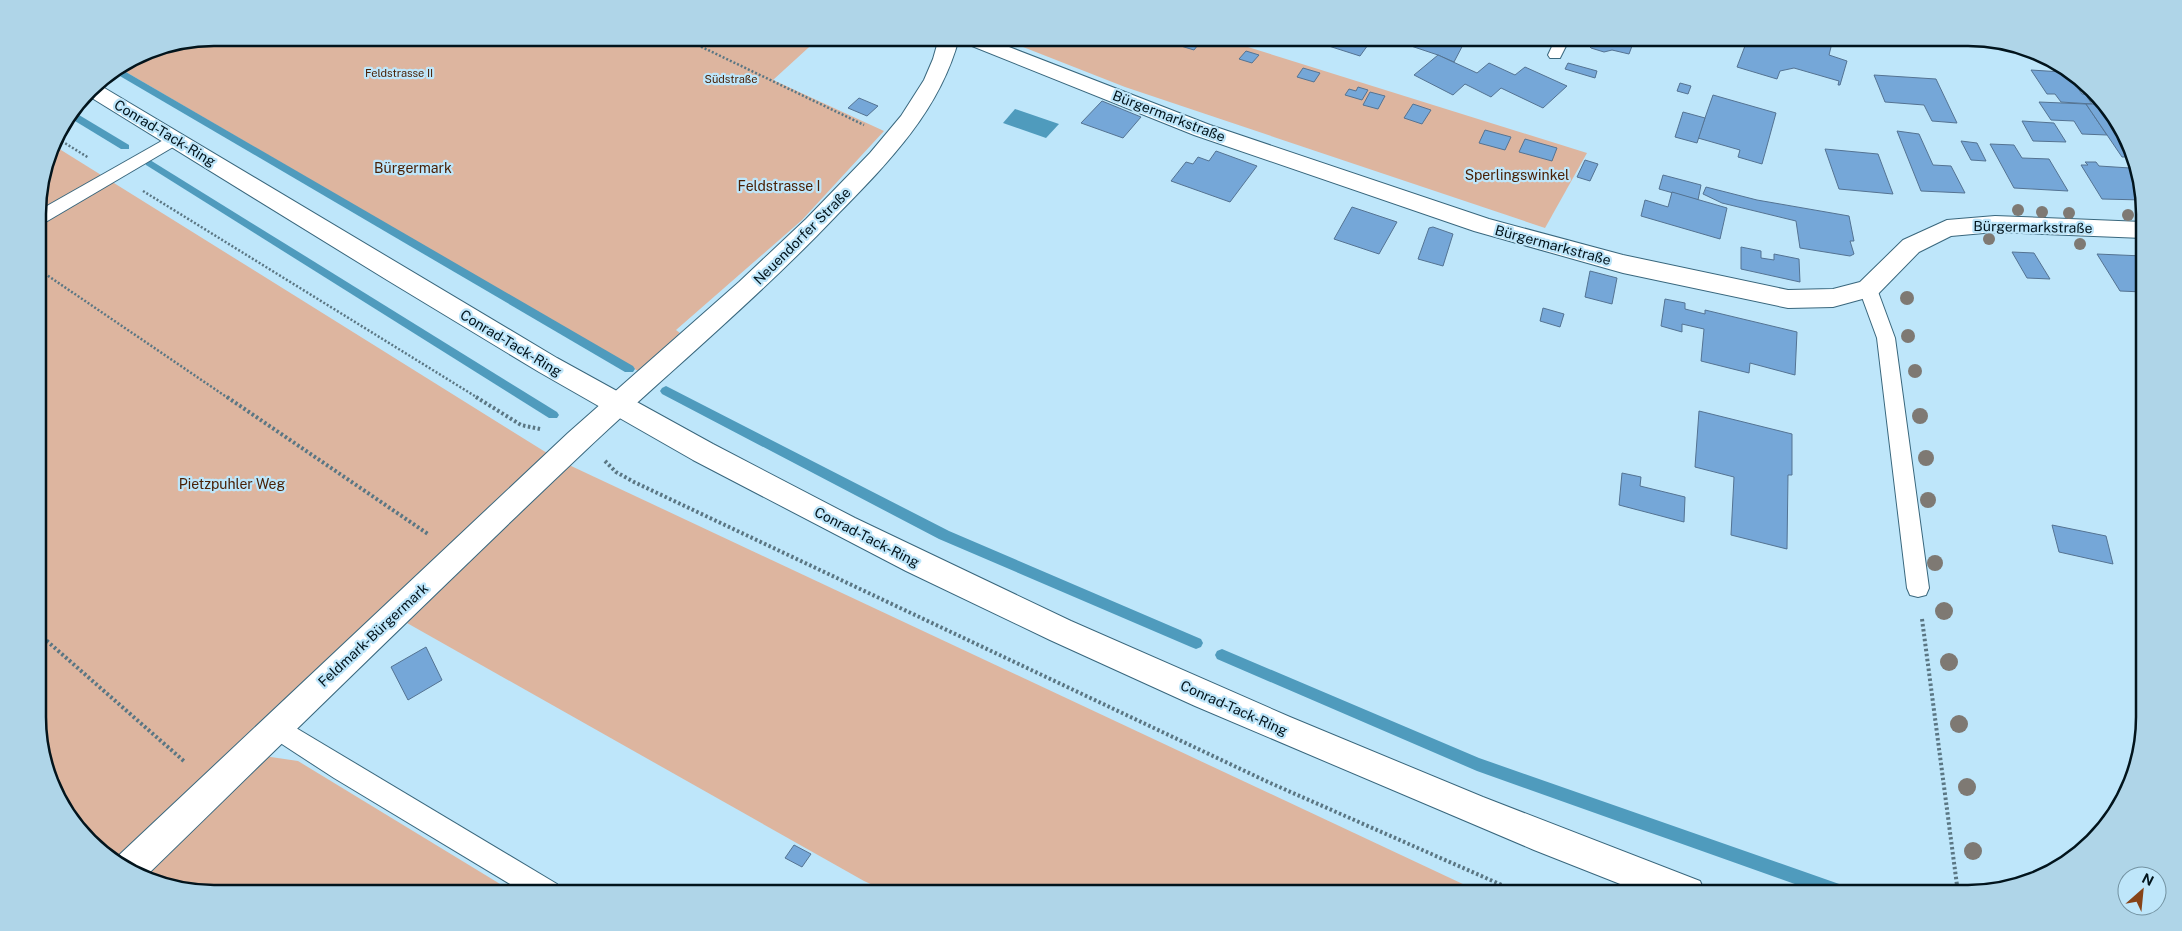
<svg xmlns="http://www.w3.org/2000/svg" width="2182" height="931" viewBox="0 0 2182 931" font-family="'Public Sans',sans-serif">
	<rect width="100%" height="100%" fill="#bee6fa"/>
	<g fill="#ddb59f">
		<path d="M 214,38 L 819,38 L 773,80 L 884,131 L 802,220 L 676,330 L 680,333 L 638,371 L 119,68 L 147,51 Z"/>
		<path d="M 1000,38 L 1219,38 L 1587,153 L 1545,228 L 1125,87 Z"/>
		<path d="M 53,145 L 547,453 L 118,858 L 74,825 L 39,740 L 38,202 Z"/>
		<path d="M 569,465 L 1482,893 L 890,893 L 864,881 L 407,623 Z"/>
		<path d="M 264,756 L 298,761 L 515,893 L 214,893 L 147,880 L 139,874 Z"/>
	</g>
	<path fill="#4f9bbd" d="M 1015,109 L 1059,124 L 1046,138 L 1003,123 Z"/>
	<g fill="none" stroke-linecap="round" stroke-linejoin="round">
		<g fill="#4f9bbd" fill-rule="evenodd">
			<path d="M 119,68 L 633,366 L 635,369 L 633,372 L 625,372 L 113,72 Z"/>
			<path d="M 74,112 L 129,145 L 129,149 L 121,149 L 70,118 Z"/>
			<path d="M 150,160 L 557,412 L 559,415 L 557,418 L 549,418 L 146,165 L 145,163 Z"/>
			<path d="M 666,386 L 949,531 L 1201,639 L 1203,643 L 1201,647 L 1196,649 L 1191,647 L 939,539 L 662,394 L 660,391 L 662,388 Z"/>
			<path d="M 1222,649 L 1479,758 L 1842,885 L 1848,887 L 1850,893 L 1820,893 L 1477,771 L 1217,659 L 1215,655 L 1217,651 Z"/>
		</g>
	</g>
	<g fill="#75a7d8" stroke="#547392">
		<path d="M 1175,38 L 1192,38 L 1202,40 L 1194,50 L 1171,43 Z"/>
		<path d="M 1316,38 L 1373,38 L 1360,56 L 1313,41 Z"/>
		<path d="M 1416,38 L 1460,38 L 1466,39 L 1454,62 L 1438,55 L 1411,46 Z"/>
		<path d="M 1588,38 L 1635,38 L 1629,54 L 1612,50 L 1604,52 L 1591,48 L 1586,43 Z"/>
		<path d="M 1748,38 L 1764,38 L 1785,43 L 1787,38 L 1813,38 L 1832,43 L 1829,55 L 1847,61 L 1840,85 L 1838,85 L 1839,81 L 1794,68 L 1780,71 L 1777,79 L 1737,67 Z"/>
		<path d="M 1813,38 L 1840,38 L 1838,45 Z"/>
		<path d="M 1246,51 L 1259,55 L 1252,63 L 1239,59 Z"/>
		<path d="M 1438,55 L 1477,73 L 1489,63 L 1515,75 L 1525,67 L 1567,86 L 1543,108 L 1501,88 L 1491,97 L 1465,84 L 1453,95 L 1414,75 Z"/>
		<path d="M 1568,63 L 1597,71 L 1595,78 L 1565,69 Z"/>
		<path d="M 1303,68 L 1320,73 L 1314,82 L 1297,77 Z"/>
		<path d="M 2031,70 L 2062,72 L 2071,78 L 2082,94 L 2085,94 L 2092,104 L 2061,102 L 2055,94 L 2047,94 Z"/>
		<path d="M 1874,75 L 1936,79 L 1957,123 L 1932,121 L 1924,105 L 1885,102 Z"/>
		<path d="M 1680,83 L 1691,86 L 1688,94 L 1677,91 Z"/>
		<path d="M 1358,87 L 1368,90 L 1362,100 L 1345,95 L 1349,89 L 1356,91 Z"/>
		<path d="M 1370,92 L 1385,96 L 1378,109 L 1363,105 Z"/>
		<path d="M 1713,95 L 1776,113 L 1762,164 L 1738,157 L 1740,150 L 1698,138 Z"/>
		<path d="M 859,98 L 878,106 L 867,116 L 848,108 Z"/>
		<path d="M 1102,101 L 1141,117 L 1123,138 L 1081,123 Z"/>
		<path d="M 2039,102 L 2086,104 L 2107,135 L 2082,134 L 2074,121 L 2051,120 Z"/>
		<path d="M 1413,104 L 1431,110 L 1422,124 L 1404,118 Z"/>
		<path d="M 2086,104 L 2105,104 L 2108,107 L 2129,157 L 2122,157 Z"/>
		<path d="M 1683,112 L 1705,118 L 1697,143 L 1675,137 Z"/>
		<path d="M 2022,121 L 2054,123 L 2066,142 L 2033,141 Z"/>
		<path d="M 1485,130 L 1511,137 L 1505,150 L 1479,143 Z"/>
		<path d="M 1897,131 L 1919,134 L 1933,165 L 1951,166 L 1965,193 L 1921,191 Z"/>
		<path d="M 1525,139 L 1557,148 L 1552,161 L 1519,152 Z"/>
		<path d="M 1961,141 L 1977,143 L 1986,161 L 1971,160 Z"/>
		<path d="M 1990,144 L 2014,145 L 2022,158 L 2049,159 L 2068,191 L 2014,188 Z"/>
		<path d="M 1825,149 L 1878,154 L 1893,194 L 1839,189 Z"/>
		<path d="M 1216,151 L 1257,166 L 1230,202 L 1171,181 L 1186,162 L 1193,164 L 1198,157 L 1209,161 Z"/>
		<path d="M 1585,160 L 1598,164 L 1590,181 L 1577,177 Z"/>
		<path d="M 2085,162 L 2096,162 L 2099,166 L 2130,168 L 2143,191 L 2143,200 L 2102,199 L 2081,165 L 2088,165 Z"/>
		<path d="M 1663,175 L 1701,185 L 1698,200 L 1659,189 Z"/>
		<path d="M 1706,187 L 1757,200 L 1849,216 L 1854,241 L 1850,241 L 1854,254 L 1850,256 L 1800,248 L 1796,221 L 1722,203 L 1703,194 Z"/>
		<path d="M 1672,192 L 1727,208 L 1720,239 L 1641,216 L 1645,200 L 1668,207 Z"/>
		<path d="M 1352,207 L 1397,222 L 1379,254 L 1334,239 Z"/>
		<path d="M 1433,227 L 1453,234 L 1443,266 L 1418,259 L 1429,228 Z"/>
		<path d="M 1741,247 L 1761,251 L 1761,258 L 1774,260 L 1774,254 L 1799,259 L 1800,282 L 1741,269 Z"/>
		<path d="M 2012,252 L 2034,253 L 2050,279 L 2027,278 Z"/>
		<path d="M 2097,254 L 2143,256 L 2143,292 L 2120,291 Z"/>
		<path d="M 1590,271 L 1617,278 L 1612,304 L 1585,297 Z"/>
		<path d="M 1665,299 L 1685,303 L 1685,309 L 1705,314 L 1705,310 L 1797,332 L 1795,375 L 1750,363 L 1749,373 L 1701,361 L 1704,329 L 1682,324 L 1682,332 L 1661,326 Z"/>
		<path d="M 1543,308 L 1564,314 L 1560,327 L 1540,321 Z"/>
		<path d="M 1699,411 L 1792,434 L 1792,475 L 1788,475 L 1787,549 L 1731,535 L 1734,477 L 1695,467 Z"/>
		<path d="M 1622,473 L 1641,477 L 1640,486 L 1685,497 L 1684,522 L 1619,505 Z"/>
		<path d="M 2052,525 L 2106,536 L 2113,564 L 2059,552 Z"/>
		<path d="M 426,647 L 442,680 L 408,700 L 391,667 Z"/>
		<path d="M 794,845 L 811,854 L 802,867 L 785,858 Z"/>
		<path d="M 863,885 L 878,893 L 858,893 Z"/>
	</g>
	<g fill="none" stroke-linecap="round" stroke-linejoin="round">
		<defs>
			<g id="lane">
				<path d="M 1556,38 L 1570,38 L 1560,58 L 1550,58 L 1548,55 Z"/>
				<path d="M 174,134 L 180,135 L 182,139 L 180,143 L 44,223 L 38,225 L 38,211 Z"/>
				<path d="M 1868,283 L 1874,284 L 1877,289 L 1895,338 L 1929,588 L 1926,595 L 1918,597 L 1910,595 L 1907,588 L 1877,338 L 1859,289 L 1862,284 Z"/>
				<path d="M 276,716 L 557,884 L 560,893 L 525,893 L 334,778 L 268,735 L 264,727 L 268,719 Z"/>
			</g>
			<path id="street" d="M 939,38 L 986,38 L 1210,125 L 1489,219 L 1623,255 L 1788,290 L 1833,289 L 1860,282 L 1903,240 L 1947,220 L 1995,216 L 2143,222 L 2143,238 L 1995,232 L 1951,236 L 1919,252 L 1877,295 L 1833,307 L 1788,308 L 1623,273 L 1474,231 L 1194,135 L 962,42 L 959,38 C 940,111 887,164 836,216 C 757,299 669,372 586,450 C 437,591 291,735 144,878 L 117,857 L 568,433 L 739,282 L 806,219 L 870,153 L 901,116 L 924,80 L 933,59 Z"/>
			<path id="primary" d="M 96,83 L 557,358 L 713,444 L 855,518 L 1071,621 L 1290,717 L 1483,797 L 1700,881 L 1705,893 L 1643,893 L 1534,850 L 1195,706 L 1050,640 L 906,571 L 693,460 L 539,372 L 387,280 L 87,95 Z"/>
		</defs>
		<use href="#lane" stroke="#39677d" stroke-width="2"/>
		<use href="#street" stroke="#39677d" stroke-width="2"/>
		<use href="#primary" stroke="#39677d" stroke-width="2"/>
		<g stroke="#5a7683" stroke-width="2.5" stroke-dasharray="2 2" stroke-linecap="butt">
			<path d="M 683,38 L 864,125"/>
			<path d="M 55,137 L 89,158"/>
			<path d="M 143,191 L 478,398"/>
			<path d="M 38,269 L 228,398"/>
		</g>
		<g stroke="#5a7683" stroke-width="4" stroke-dasharray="2.5 2.5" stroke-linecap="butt">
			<path d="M 227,397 L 428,534"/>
			<path d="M 476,397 L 521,425 L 540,429"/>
			<path d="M 605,461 L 616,472 L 634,482 L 1268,782 L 1520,893"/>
			<path d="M 1922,619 L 1958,893"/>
			<path d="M 39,634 L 185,762"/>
		</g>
		<use href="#lane" fill="#fff" fill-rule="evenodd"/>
		<use href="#street" fill="#fff" fill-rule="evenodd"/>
		<use href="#primary" fill="#fff" fill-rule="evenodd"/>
	</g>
	<g fill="#7e7973">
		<circle cx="2018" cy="210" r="6"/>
		<circle cx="2042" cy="212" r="6"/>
		<circle cx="2069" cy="213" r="6"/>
		<circle cx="2128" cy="215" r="6"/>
		<circle cx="1989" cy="239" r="6"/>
		<circle cx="2080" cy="244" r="6"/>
		<circle cx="1907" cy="298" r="7"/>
		<circle cx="1908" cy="336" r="7"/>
		<circle cx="1915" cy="371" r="7"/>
		<circle cx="1920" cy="416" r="8"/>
		<circle cx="1926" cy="458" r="8"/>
		<circle cx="1928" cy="500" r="8"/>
		<circle cx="1935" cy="563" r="8"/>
		<circle cx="1944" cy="611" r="9"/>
		<circle cx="1949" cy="662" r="9"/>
		<circle cx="1959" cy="724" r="9"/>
		<circle cx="1967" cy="787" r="9"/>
		<circle cx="1973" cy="851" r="9"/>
	</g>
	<g text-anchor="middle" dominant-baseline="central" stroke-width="4.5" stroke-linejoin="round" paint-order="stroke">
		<g font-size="11" fill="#492005" stroke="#bee6fa">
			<text x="399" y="73">Feldstrasse II</text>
			<text x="731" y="79">Südstraße</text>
		</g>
		<g font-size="14" fill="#02141c" stroke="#bee6fa">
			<text transform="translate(1169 116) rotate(21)">Bürgermarkstraße</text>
			<text transform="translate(165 133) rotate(31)">Conrad-Tack-Ring</text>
			<text transform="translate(2033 227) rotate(1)">Bürgermarkstraße</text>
			<text transform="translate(802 236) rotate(-45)">Neuendorfer Straße</text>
			<text transform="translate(1553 245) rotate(15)">Bürgermarkstraße</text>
			<text transform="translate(511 343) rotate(31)">Conrad-Tack-Ring</text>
			<text transform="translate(867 537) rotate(27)">Conrad-Tack-Ring</text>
			<text transform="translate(373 635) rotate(-43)">Feldmark-Bürgermark</text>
			<text transform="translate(1234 708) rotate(24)">Conrad-Tack-Ring</text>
		</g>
		<g font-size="14" fill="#492005" stroke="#bee6fa">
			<text x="413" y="168">Bürgermark</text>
			<text x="1517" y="175">Sperlingswinkel</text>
			<text x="779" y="186">Feldstrasse I</text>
			<text x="232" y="484">Pietzpuhler Weg</text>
		</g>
	</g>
	<path d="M0 0H2182V931H0ZM214 46H1968A168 168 0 0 1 2136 214V717A168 168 0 0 1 1968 885H214A168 168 0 0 1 46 717V214A168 168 0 0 1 214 46Z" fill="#afd5e8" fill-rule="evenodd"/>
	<path fill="none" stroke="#02141c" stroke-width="2.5" d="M214 46H1968A168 168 0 0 1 2136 214V717A168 168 0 0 1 1968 885H214A168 168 0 0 1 46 717V214A168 168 0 0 1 214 46Z"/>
	<g transform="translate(2142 891) rotate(27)"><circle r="24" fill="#bee6fa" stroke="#7392a1"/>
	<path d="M0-4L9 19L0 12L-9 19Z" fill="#874317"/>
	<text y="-8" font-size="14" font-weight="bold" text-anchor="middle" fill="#02141c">N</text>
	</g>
</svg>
